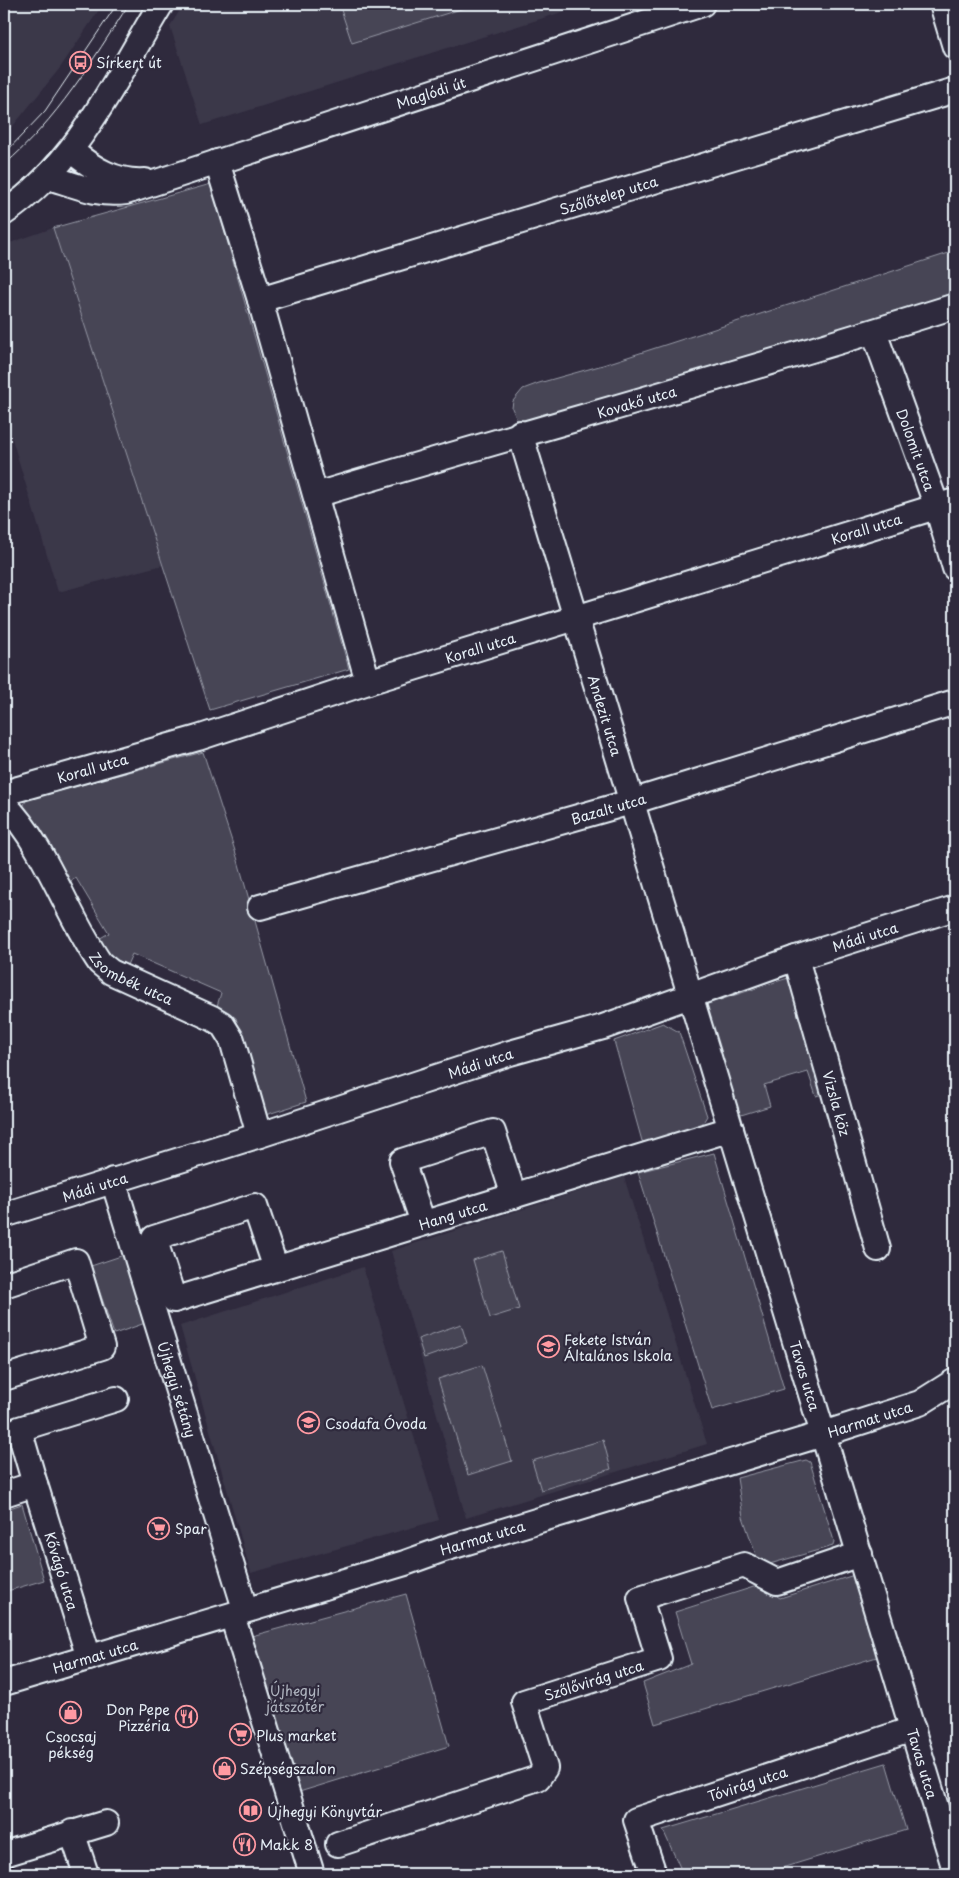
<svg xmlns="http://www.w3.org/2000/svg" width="959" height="1878" viewBox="0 0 959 1878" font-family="'Playpen Sans',sans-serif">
	<rect width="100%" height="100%" fill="#2f2a3d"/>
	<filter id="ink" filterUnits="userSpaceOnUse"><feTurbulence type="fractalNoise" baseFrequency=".02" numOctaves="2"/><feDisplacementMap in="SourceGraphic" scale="10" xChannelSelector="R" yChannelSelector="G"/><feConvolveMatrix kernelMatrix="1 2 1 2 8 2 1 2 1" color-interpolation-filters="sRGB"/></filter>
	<g filter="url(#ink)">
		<g fill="#3b3749">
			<path d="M 4,4 L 103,4 L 60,68 L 13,126 L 4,131 Z"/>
			<path d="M 184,4 L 588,4 L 202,125 L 170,26 Z"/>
			<path d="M 53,228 L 163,565 L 58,592 L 4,412 L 4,245 Z"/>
			<path d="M 624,1177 L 707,1444 L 466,1518 L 391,1251 Z"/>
			<path d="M 363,1267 L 439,1520 L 251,1573 L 180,1326 Z"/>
		</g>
		<g fill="#464455" stroke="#979aa6">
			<path d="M 339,4 L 477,4 L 352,43 Z"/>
			<path d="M 211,184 L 349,669 L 210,710 L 53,228 Z"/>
			<path d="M 955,251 L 955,295 L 519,425 L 512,408 L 513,401 L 523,389 L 539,383 L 603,365 Z"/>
			<path d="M 203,752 L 237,857 L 306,1102 L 262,1116 L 236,1018 L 217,1006 L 221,993 L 132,954 L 127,965 L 111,957 L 97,940 L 109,933 L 76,878 L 65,884 L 22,810 L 26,800 Z"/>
			<path d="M 788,978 L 826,1093 L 816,1096 L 808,1072 L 764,1085 L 770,1106 L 741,1115 L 793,1293 L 784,1295 L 698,1007 Z"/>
			<path d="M 663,1023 L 679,1032 L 707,1116 L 699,1129 L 650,1145 L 642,1141 L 614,1041 Z"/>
			<path d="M 714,1153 L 784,1389 L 712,1410 L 638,1172 Z"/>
			<path d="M 502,1251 L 519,1309 L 490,1318 L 473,1260 Z"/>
			<path d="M 130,1253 L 151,1321 L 114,1334 L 91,1266 Z"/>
			<path d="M 461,1324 L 467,1343 L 424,1358 L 418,1339 Z"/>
			<path d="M 482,1365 L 512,1461 L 468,1475 L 438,1379 Z"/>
			<path d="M 603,1440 L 611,1469 L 541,1490 L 532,1461 Z"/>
			<path d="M 806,1460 L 810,1462 L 834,1541 L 833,1546 L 766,1565 L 758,1561 L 743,1517 L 737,1478 Z"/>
			<path d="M 22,1504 L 44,1580 L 4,1592 L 4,1510 Z"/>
			<path d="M 864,1572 L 890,1653 L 655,1724 L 643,1683 L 691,1664 L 675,1612 L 760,1585 L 780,1598 Z"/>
			<path d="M 406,1594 L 449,1746 L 296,1793 L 248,1637 Z"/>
			<path d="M 886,1763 L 906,1830 L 762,1874 L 683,1874 L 663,1830 Z"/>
		</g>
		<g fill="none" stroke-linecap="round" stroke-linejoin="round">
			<defs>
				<g id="minor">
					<path d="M 942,4 L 955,47"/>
					<path d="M 72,151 C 93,169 116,183 145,181"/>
					<path d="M 217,162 L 260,300 L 368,682"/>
					<path id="s1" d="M 49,177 C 75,185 98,196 126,192 L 702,4"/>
					<path d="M 4,213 C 78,163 116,78 161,4"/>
					<path id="s2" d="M 260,300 L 955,90"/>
					<path id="s3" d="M 874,332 L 937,507 L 955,568"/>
					<path id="s4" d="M 520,433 L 955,1870"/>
					<path id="s5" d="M 316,495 C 529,431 743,373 955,306"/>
					<path id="s6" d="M 4,793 L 198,738 L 368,682 L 955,501"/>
					<path id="s7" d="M 4,804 C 46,846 66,914 100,963 L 111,972 L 212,1018 L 222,1024 L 232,1040 L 259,1135"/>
					<path id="s8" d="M 260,907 L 631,802 L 955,702"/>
					<path id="s9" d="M 796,958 L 878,1249"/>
					<path id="s10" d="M 113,1180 L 242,1599"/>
					<path id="s11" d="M 4,1215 L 263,1134 L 510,1053 L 603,1027 L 796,958 L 955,908"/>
					<path d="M 423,1223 L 402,1161 L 493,1132 L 514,1196"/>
					<path id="s12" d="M 276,1269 L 255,1206 L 154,1238 L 174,1300 L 731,1129"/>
					<path d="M 4,1285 L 76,1261 L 102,1347 L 4,1378"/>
					<path id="s13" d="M 35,1484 L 89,1658"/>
					<path d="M 4,1494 L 35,1484 L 19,1429 L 116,1399"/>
					<path d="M 236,1628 L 312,1874"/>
					<path id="s14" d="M 4,1683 L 405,1563 L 444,1549 L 823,1434 L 920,1403 L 955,1381"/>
					<path d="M 72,1832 L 86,1874"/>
					<path id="s15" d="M 338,1844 L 538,1778 L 545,1768 L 524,1702 L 659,1659 L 640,1598 L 744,1565 L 777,1582 L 860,1554"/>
					<path d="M 4,1854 L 106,1823"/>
					<path id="s16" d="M 654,1874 L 636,1820 L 913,1729"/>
				</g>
			</defs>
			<use href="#minor" stroke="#e8f1f8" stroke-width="28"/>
			<use href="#minor" stroke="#2f2a3d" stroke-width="24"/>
			<g stroke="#e8f1f8" stroke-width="1">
				<path d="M 4,154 L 45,111 L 117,4"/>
				<path d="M 4,165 C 57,120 92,61 129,4"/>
			</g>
		</g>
	</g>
	<defs>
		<symbol id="bus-ring" viewBox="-11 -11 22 22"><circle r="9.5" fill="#2f2a3d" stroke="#ff9aa2" stroke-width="1.5"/><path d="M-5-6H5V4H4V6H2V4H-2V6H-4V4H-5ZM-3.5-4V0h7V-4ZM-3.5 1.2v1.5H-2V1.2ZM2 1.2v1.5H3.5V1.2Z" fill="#ff9aa2"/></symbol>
		<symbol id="school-ring" viewBox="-11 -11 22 22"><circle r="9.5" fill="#2f2a3d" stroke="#ff9aa2" stroke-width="1.5"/><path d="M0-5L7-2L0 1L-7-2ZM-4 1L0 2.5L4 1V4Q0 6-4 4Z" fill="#ff9aa2"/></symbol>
		<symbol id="supermarket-ring" viewBox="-11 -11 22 22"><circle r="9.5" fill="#2f2a3d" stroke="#ff9aa2" stroke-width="1.5"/><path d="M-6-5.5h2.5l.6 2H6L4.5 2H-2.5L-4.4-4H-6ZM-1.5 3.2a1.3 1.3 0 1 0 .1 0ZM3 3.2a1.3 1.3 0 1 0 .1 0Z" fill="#ff9aa2"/></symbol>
		<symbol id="shop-ring" viewBox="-11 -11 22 22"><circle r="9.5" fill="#2f2a3d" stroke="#ff9aa2" stroke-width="1.5"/><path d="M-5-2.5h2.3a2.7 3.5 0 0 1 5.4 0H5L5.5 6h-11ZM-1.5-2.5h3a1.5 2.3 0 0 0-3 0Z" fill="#ff9aa2"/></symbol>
		<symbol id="restaurant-ring" viewBox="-11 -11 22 22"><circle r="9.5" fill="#2f2a3d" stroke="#ff9aa2" stroke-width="1.5"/><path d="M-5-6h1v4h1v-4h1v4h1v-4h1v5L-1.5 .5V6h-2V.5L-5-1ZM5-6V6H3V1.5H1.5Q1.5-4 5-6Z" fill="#ff9aa2"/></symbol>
		<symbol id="library-ring" viewBox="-11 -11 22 22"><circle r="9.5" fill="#2f2a3d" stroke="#ff9aa2" stroke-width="1.5"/><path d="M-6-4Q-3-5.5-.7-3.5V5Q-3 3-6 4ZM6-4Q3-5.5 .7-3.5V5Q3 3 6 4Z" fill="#ff9aa2"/></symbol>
	</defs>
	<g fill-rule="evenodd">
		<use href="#bus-ring" x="68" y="50" width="25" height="25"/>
		<use href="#school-ring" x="536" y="1334" width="25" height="25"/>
		<use href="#school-ring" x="296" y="1410" width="25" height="25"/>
		<use href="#supermarket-ring" x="146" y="1516" width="25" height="25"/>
		<use href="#shop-ring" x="58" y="1700" width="25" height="25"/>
		<use href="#restaurant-ring" x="174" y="1704" width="25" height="25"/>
		<use href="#supermarket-ring" x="228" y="1722" width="25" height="25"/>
		<use href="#shop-ring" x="212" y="1756" width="25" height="25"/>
		<use href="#library-ring" x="238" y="1798" width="25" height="25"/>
		<use href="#restaurant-ring" x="232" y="1832" width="25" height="25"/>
	</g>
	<g text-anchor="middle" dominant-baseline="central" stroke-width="4.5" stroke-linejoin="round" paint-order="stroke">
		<g font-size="14" fill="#e8f1f8" stroke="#2f2a3d" text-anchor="start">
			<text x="96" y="62">Sírkert út</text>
			<text x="564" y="1339">Fekete István<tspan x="564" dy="16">Általános Iskola</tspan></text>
			<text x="325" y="1423">Csodafa Óvoda</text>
			<text x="175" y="1528">Spar</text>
			<text x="170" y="1709" text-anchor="end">Don Pepe<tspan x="170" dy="16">Pizzéria</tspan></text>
			<text x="256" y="1735">Plus market</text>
			<text x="71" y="1736" text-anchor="middle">Csocsaj<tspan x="71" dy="16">pékség</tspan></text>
			<text x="240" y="1768">Szépségszalon</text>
			<text x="267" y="1811">Újhegyi Könyvtár</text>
			<text x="260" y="1844">Makk 8</text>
		</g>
		<g font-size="14" fill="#e8f1f8" stroke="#2f2a3d">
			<text stroke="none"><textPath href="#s1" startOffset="400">Maglódi út</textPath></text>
			<text stroke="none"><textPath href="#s2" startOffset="364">Szőlőtelep utca</textPath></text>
			<text stroke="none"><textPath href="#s5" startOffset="334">Kovakő utca</textPath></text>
			<text stroke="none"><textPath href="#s3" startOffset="125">Dolomit utca</textPath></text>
			<text stroke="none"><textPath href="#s6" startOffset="902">Korall utca</textPath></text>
			<text stroke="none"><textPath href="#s6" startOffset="498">Korall utca</textPath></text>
			<text stroke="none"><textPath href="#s4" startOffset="295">Andezit utca</textPath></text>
			<text stroke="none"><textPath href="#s6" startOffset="92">Korall utca</textPath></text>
			<text stroke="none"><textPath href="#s8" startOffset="362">Bazalt utca</textPath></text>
			<text stroke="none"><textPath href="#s11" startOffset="905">Mádi utca</textPath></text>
			<text stroke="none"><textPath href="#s7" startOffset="221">Zsombék utca</textPath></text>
			<text stroke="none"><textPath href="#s11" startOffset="500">Mádi utca</textPath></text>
			<text stroke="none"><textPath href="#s9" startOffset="151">Vizsla köz</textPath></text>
			<text stroke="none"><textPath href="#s11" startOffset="95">Mádi utca</textPath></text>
			<text stroke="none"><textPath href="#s12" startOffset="529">Hang utca</textPath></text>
			<text stroke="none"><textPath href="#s4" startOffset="985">Tavas utca</textPath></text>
			<text stroke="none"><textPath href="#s10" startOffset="219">Újhegyi sétány</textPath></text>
			<text stroke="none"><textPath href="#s14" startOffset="905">Harmat utca</textPath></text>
			<text stroke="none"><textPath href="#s14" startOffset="500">Harmat utca</textPath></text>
			<text stroke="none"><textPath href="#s13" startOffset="91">Kővágó utca</textPath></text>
			<text stroke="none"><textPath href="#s14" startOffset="95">Harmat utca</textPath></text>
			<text stroke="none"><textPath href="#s15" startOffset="365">Szőlővirág utca</textPath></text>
			<text stroke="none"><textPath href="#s4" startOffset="1390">Tavas utca</textPath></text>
			<text stroke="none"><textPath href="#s16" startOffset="174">Tóvirág utca</textPath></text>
		</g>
		<g font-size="14" fill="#afb4bf" stroke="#2f2a3d">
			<text x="295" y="1690">Újhegyi<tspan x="295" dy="16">játszótér</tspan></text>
		</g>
	</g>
	<rect width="959" height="1878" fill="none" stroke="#2f2a3d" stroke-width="20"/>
	<rect x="10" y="10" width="939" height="1858" fill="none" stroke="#e8f1f8" stroke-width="2" filter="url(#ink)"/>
</svg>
